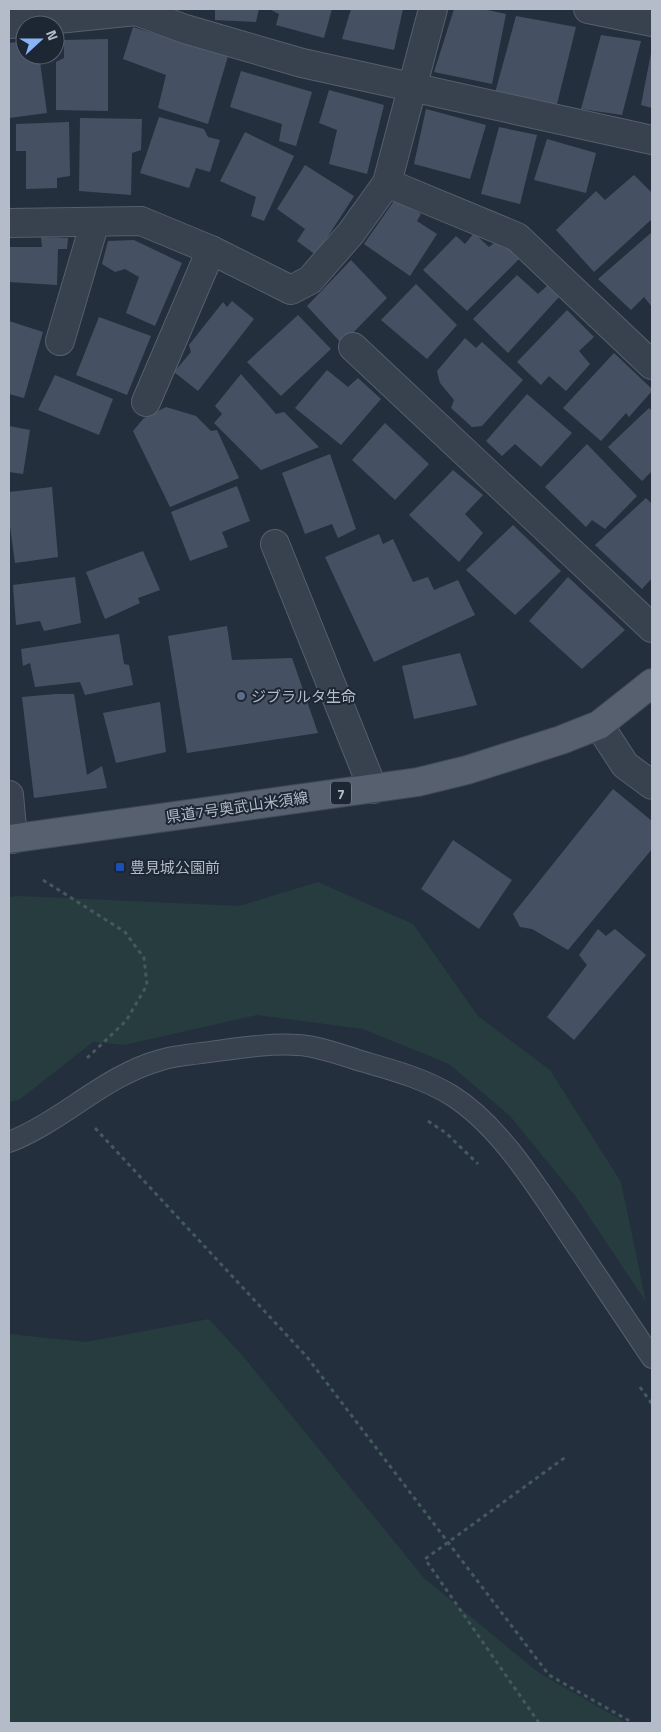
<svg xmlns="http://www.w3.org/2000/svg" width="661" height="1732" viewBox="0 0 661 1732" font-family="'Titillium Web','Noto Sans JP',sans-serif">
	<rect width="100%" height="100%" fill="#242f3e"/>
	<g fill="#263c3f">
		<path d="M 318,882 L 413,924 L 478,1016 L 550,1070 L 621,1182 L 646,1302 L 576,1197 L 510,1116 L 449,1064 L 363,1029 L 257,1015 L 124,1045 L 93,1042 L 19,1100 L 9,1102 L 9,897 L 20,896 L 239,906 Z"/>
		<path d="M 209,1319 L 242,1355 L 424,1578 L 539,1673 L 627,1723 L 9,1723 L 9,1334 L 86,1342 Z"/>
	</g>
	<g fill="#455162">
		<path d="M 215,9 L 259,9 L 256,22 L 215,20 Z"/>
		<path d="M 271,9 L 332,9 L 324,38 L 276,25 L 279,14 L 271,10 Z"/>
		<path d="M 351,9 L 403,9 L 394,50 L 342,39 Z"/>
		<path d="M 454,9 L 483,9 L 506,14 L 492,84 L 434,72 Z"/>
		<path d="M 516,16 L 576,27 L 557,104 L 495,93 Z"/>
		<path d="M 133,27 L 228,56 L 208,124 L 158,108 L 166,75 L 123,59 Z"/>
		<path d="M 601,35 L 641,41 L 622,115 L 581,109 Z"/>
		<path d="M 108,39 L 108,111 L 56,110 L 56,62 L 64,58 L 64,40 Z"/>
		<path d="M 25,41 L 25,55 L 39,55 L 47,113 L 9,118 L 9,43 Z"/>
		<path d="M 651,53 L 652,53 L 652,108 L 641,105 Z"/>
		<path d="M 241,71 L 312,92 L 296,146 L 279,141 L 282,124 L 230,107 Z"/>
		<path d="M 329,90 L 384,105 L 367,174 L 329,164 L 337,130 L 319,123 Z"/>
		<path d="M 426,109 L 486,125 L 470,179 L 414,164 Z"/>
		<path d="M 159,117 L 204,129 L 208,137 L 220,140 L 210,172 L 196,168 L 189,188 L 140,173 Z"/>
		<path d="M 80,118 L 142,119 L 141,150 L 132,153 L 131,195 L 79,191 Z"/>
		<path d="M 69,122 L 70,176 L 57,178 L 57,188 L 26,189 L 26,151 L 16,151 L 16,124 Z"/>
		<path d="M 499,127 L 537,135 L 520,204 L 481,194 Z"/>
		<path d="M 245,132 L 294,156 L 264,221 L 251,216 L 256,197 L 220,181 Z"/>
		<path d="M 547,139 L 596,153 L 586,193 L 534,180 Z"/>
		<path d="M 305,165 L 354,196 L 316,255 L 297,241 L 305,229 L 277,209 Z"/>
		<path d="M 634,175 L 652,193 L 652,219 L 594,272 L 556,230 L 596,191 L 605,200 Z"/>
		<path d="M 396,198 L 421,214 L 417,221 L 437,234 L 410,276 L 364,244 Z"/>
		<path d="M 652,232 L 652,307 L 644,297 L 631,310 L 598,279 Z"/>
		<path d="M 474,233 L 489,247 L 499,239 L 520,258 L 467,311 L 423,270 L 456,236 L 465,244 Z"/>
		<path d="M 41,237 L 68,238 L 67,249 L 58,249 L 57,285 L 9,282 L 9,247 L 42,247 Z"/>
		<path d="M 134,240 L 182,263 L 155,326 L 126,313 L 139,277 L 125,269 L 115,272 L 102,264 L 108,241 Z"/>
		<path d="M 351,260 L 387,298 L 342,344 L 307,306 Z"/>
		<path d="M 517,275 L 538,294 L 548,285 L 559,297 L 508,353 L 473,319 Z"/>
		<path d="M 416,284 L 457,325 L 427,359 L 381,320 Z"/>
		<path d="M 232,301 L 254,319 L 198,391 L 174,372 L 191,352 L 189,345 L 223,302 L 227,307 Z"/>
		<path d="M 567,310 L 594,337 L 579,351 L 590,364 L 566,391 L 549,376 L 541,385 L 517,362 Z"/>
		<path d="M 298,315 L 331,349 L 281,396 L 247,362 Z"/>
		<path d="M 99,317 L 151,336 L 127,395 L 76,375 Z"/>
		<path d="M 9,321 L 43,332 L 24,398 L 9,394 Z"/>
		<path d="M 465,338 L 476,348 L 482,342 L 523,380 L 482,426 L 472,427 L 451,408 L 454,400 L 440,383 L 437,371 Z"/>
		<path d="M 614,353 L 652,389 L 652,391 L 629,417 L 626,413 L 601,441 L 563,408 Z"/>
		<path d="M 327,370 L 348,387 L 358,378 L 381,399 L 341,445 L 295,408 Z"/>
		<path d="M 241,374 L 276,414 L 284,412 L 319,447 L 261,470 L 214,423 L 222,414 L 215,406 Z"/>
		<path d="M 55,375 L 113,399 L 99,435 L 38,410 Z"/>
		<path d="M 527,394 L 572,433 L 541,467 L 515,444 L 502,456 L 486,441 Z"/>
		<path d="M 166,407 L 196,416 L 211,431 L 217,430 L 239,478 L 170,507 L 133,431 L 144,418 Z"/>
		<path d="M 649,408 L 652,411 L 652,471 L 642,481 L 608,447 Z"/>
		<path d="M 385,423 L 429,464 L 395,500 L 352,460 Z"/>
		<path d="M 9,426 L 30,430 L 23,474 L 9,472 Z"/>
		<path d="M 587,444 L 637,496 L 605,529 L 592,520 L 586,527 L 545,487 Z"/>
		<path d="M 330,454 L 356,529 L 338,538 L 332,524 L 305,534 L 282,473 Z"/>
		<path d="M 453,470 L 483,495 L 465,514 L 483,533 L 459,562 L 409,515 Z"/>
		<path d="M 237,486 L 250,521 L 222,532 L 228,547 L 190,561 L 171,512 Z"/>
		<path d="M 52,487 L 58,557 L 15,563 L 9,519 L 9,492 Z"/>
		<path d="M 646,498 L 652,504 L 652,578 L 642,589 L 595,545 Z"/>
		<path d="M 513,525 L 561,571 L 515,615 L 466,570 Z"/>
		<path d="M 379,534 L 383,544 L 393,539 L 413,582 L 428,577 L 434,590 L 458,580 L 475,615 L 374,662 L 325,557 Z"/>
		<path d="M 143,551 L 160,590 L 138,598 L 140,603 L 105,619 L 86,572 Z"/>
		<path d="M 75,577 L 81,623 L 44,631 L 40,621 L 16,625 L 13,585 Z"/>
		<path d="M 568,577 L 625,630 L 582,669 L 529,621 Z"/>
		<path d="M 227,626 L 232,660 L 292,658 L 318,733 L 187,753 L 168,636 Z"/>
		<path d="M 119,634 L 124,664 L 129,665 L 133,685 L 85,695 L 80,682 L 35,687 L 30,663 L 23,666 L 21,649 Z"/>
		<path d="M 460,653 L 477,705 L 414,719 L 402,666 Z"/>
		<path d="M 56,694 L 74,694 L 87,775 L 102,766 L 107,788 L 34,798 L 22,697 Z"/>
		<path d="M 160,702 L 166,752 L 116,763 L 103,713 Z"/>
		<path d="M 613,789 L 652,821 L 652,849 L 568,950 L 532,929 L 520,927 L 513,914 Z"/>
		<path d="M 453,840 L 512,880 L 479,929 L 421,889 Z"/>
		<path d="M 598,929 L 606,936 L 615,929 L 646,955 L 574,1040 L 547,1017 L 587,965 L 579,955 Z"/>
	</g>
	<g fill="none" stroke-linecap="round" stroke-linejoin="round">
		<defs>
			<path id="lane" d="M 9,1142 C 63,1121 105,1075 161,1060 C 174,1056 188,1055 201,1053 C 233,1049 266,1043 298,1045 C 318,1046 342,1055 361,1061 C 392,1070 423,1078 451,1095 C 499,1125 535,1184 566,1230 C 595,1273 623,1315 652,1358"/>
			<g id="street">
				<path d="M 433,9 L 387,183 L 517,237 L 652,365"/>
				<path d="M 588,9 L 652,22"/>
				<path d="M 9,24 L 136,11 L 185,29 L 302,63 L 652,140"/>
				<path d="M 9,223 L 141,221 L 211,250 L 291,290 L 310,280 L 351,233 L 387,183"/>
				<path d="M 60,341 L 95,222"/>
				<path d="M 353,347 L 652,628"/>
				<path d="M 146,402 L 211,250"/>
				<path d="M 275,544 L 373,789"/>
				<path d="M 599,725 L 625,765 L 652,785"/>
				<path d="M 9,795 L 13,839"/>
			</g>
			<path id="primary" d="M 9,839 L 418,782 L 467,770 L 561,740 L 599,725 L 652,683"/>
		</defs>
		<use href="#lane" stroke="#565f6c" stroke-width="22"/>
		<use href="#street" stroke="#565f6c" stroke-width="30"/>
		<use href="#primary" stroke="#414a57" stroke-width="30"/>
		<g stroke="#44595c" stroke-width="3" stroke-dasharray="4 4" stroke-linecap="butt">
			<path d="M 43,880 L 125,932 L 144,958 L 147,985 L 126,1021 L 87,1058"/>
			<path d="M 428,1121 L 446,1133 L 478,1164"/>
			<path d="M 95,1128 L 307,1357 L 549,1675 L 633,1723"/>
			<path d="M 640,1387 L 652,1404"/>
			<path d="M 539,1723 L 425,1559 L 567,1456"/>
		</g>
		<use href="#lane" stroke="#38414e" stroke-width="20"/>
		<use href="#street" stroke="#38414e" stroke-width="28"/>
		<use href="#primary" stroke="#56606e" stroke-width="28"/>
	</g>
	<circle fill="#5c6f8a" stroke="#1d2633" stroke-width="2" cx="241" cy="696" r="5"/>
	<rect fill="#1a4fb4" stroke="#1d2633" stroke-width="2" x="115" y="862" width="10" height="10" rx="2.5"/>
	<g text-anchor="middle" dominant-baseline="central" stroke-width="4" stroke-linejoin="round" paint-order="stroke">
		<rect fill="#1d2633" stroke="#878f9c" stroke-width="1" x="331" y="781.5" width="20" height="23" rx="4"/>
		<g font-size="14" font-weight="bold" fill="#b4bcc9">
			<text x="341" y="793">7</text>
		</g>
		<g font-size="15" fill="#b4bcc9" stroke="#1d2633" text-anchor="start">
			<text x="251" y="696">ジブラルタ生命</text>
			<text x="130" y="867">豊見城公園前</text>
		</g>
		<g font-size="15" fill="#b4bcc9" stroke="#1d2633">
			<text transform="translate(237 807) rotate(-8)">県道7号奥武山米須線</text>
		</g>
	</g>
	<rect width="661" height="1732" fill="none" stroke="#b4bcc9" stroke-width="20"/>
	<g transform="translate(40 40) rotate(69)"><circle r="24" fill="#1d2633" stroke="#59626f"/>
	<path d="M0-4L9 19L0 12L-9 19Z" fill="#8ab4f8"/>
	<text y="-8" font-size="14" font-weight="bold" text-anchor="middle" fill="#b4bcc9">N</text>
	</g>
</svg>
